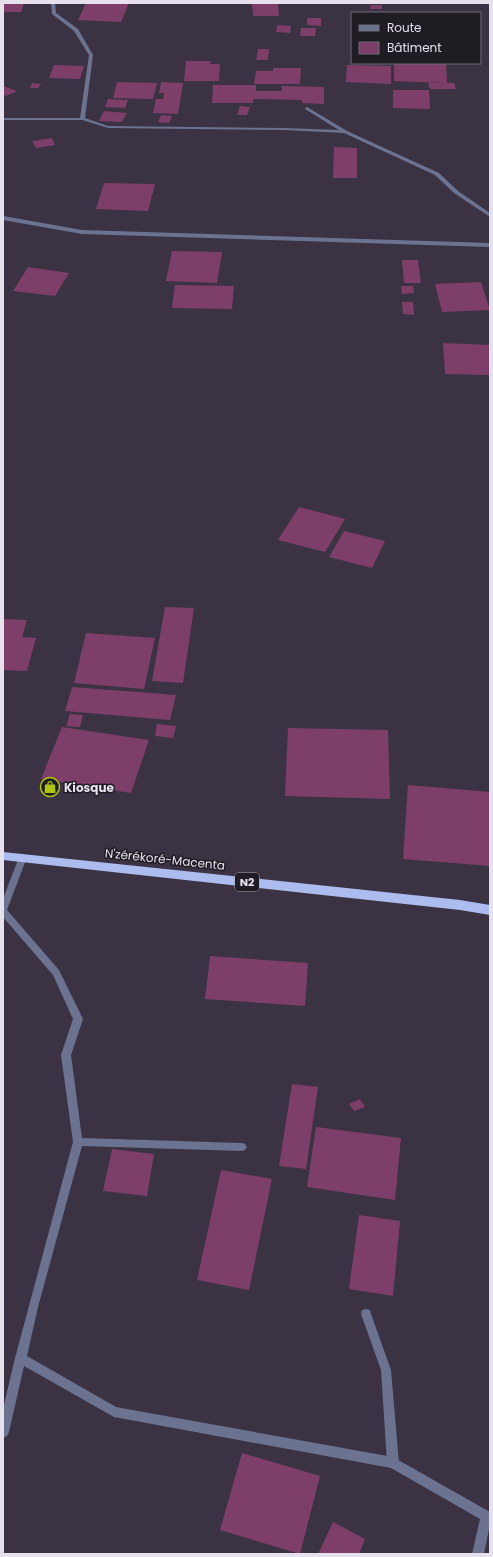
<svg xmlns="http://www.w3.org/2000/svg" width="493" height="1557" viewBox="0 0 493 1557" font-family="Poppins,sans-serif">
	<rect width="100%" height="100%" fill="#3b3244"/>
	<g fill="#7d3f69">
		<path d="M 3,3 L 24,3 L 21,12 L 3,12 Z"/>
		<path d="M 86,3 L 129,3 L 121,22 L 78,20 Z"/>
		<path d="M 252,3 L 278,3 L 279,16 L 253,16 Z"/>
		<path d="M 371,5 L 382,5 L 382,9 L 370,9 Z"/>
		<path d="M 307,18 L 321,18 L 321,26 L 307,25 Z"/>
		<path d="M 277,25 L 291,26 L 290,33 L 276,32 Z"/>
		<path d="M 301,28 L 316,28 L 315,36 L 300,36 Z"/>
		<path d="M 258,49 L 269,49 L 268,60 L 256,60 Z"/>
		<path d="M 186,61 L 211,61 L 210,64 L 220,64 L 219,81 L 184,81 Z"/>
		<path d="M 394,63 L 446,63 L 447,83 L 454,83 L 456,89 L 430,89 L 428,83 L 444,83 L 394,81 Z"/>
		<path d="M 54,65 L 84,66 L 80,79 L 49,78 Z"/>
		<path d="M 347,65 L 391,66 L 391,84 L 346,82 Z"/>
		<path d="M 273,68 L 301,68 L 300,84 L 254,84 L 256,71 L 273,71 Z"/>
		<path d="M 117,82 L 157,83 L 153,99 L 113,98 Z"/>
		<path d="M 161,82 L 183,83 L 178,114 L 153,113 L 156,99 L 163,99 L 164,93 L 159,93 Z"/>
		<path d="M 32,83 L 41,84 L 38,88 L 30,88 Z"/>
		<path d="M 213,85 L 256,85 L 256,91 L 282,91 L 282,86 L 324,87 L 324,104 L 302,103 L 302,100 L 253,99 L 253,103 L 212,103 Z"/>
		<path d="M 3,86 L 17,91 L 6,96 L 3,95 Z"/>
		<path d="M 393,90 L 429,90 L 430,109 L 393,108 Z"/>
		<path d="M 108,99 L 128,100 L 125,108 L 105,107 Z"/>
		<path d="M 240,106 L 250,107 L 247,115 L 237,115 Z"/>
		<path d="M 104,111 L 127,113 L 122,122 L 99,121 Z"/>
		<path d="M 161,115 L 172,116 L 169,123 L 158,122 Z"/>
		<path d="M 52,138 L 55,145 L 36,148 L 32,141 Z"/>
		<path d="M 334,147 L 357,148 L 357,178 L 333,178 Z"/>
		<path d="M 104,183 L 155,184 L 148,211 L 96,209 Z"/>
		<path d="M 172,251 L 222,252 L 217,283 L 166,281 Z"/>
		<path d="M 402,260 L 418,260 L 421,283 L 404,283 Z"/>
		<path d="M 28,267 L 69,273 L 55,296 L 13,291 Z"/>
		<path d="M 481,282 L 490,310 L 442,312 L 435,284 Z"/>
		<path d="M 175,285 L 234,286 L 232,309 L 172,308 Z"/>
		<path d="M 401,286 L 413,286 L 414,293 L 402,294 Z"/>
		<path d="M 402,302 L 413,302 L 414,315 L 403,314 Z"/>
		<path d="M 443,343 L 490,345 L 490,375 L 445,374 Z"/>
		<path d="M 299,507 L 345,519 L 325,552 L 278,540 Z"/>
		<path d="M 344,531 L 385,541 L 372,568 L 329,557 Z"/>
		<path d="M 165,607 L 194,608 L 183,683 L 152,681 Z"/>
		<path d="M 3,619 L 27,620 L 22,637 L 36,638 L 27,671 L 3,670 Z"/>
		<path d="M 86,633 L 155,638 L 144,689 L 74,683 Z"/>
		<path d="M 72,687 L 176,695 L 170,720 L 65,711 Z"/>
		<path d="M 70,714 L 83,715 L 80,727 L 66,726 Z"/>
		<path d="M 157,724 L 176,726 L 173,738 L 155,736 Z"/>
		<path d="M 62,727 L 149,740 L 131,793 L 41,779 Z"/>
		<path d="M 288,728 L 388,730 L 390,799 L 285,796 Z"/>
		<path d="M 408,785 L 490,792 L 490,866 L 403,859 Z"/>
		<path d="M 210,956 L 308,963 L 305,1006 L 205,999 Z"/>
		<path d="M 292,1084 L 318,1087 L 306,1169 L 279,1166 Z"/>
		<path d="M 360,1099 L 365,1107 L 354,1111 L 349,1104 Z"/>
		<path d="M 316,1127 L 401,1138 L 395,1200 L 307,1187 Z"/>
		<path d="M 112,1149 L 154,1154 L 147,1196 L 103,1191 Z"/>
		<path d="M 221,1170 L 272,1179 L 249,1290 L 197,1280 Z"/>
		<path d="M 359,1215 L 400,1221 L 393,1296 L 349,1289 Z"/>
		<path d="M 242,1453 L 320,1476 L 300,1554 L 220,1530 Z"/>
		<path d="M 333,1522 L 365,1539 L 359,1554 L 318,1554 Z"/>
	</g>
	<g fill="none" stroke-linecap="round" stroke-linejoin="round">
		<path fill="#6b7390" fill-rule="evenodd" d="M 366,1309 L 370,1310 L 371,1314 L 391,1370 L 399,1463 L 397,1467 L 393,1469 L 389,1467 L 387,1463 L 381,1370 L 361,1314 L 362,1310 Z"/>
		<g fill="#6b7390" fill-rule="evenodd">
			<path d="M 51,3 L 55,3 L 56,13 L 78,29 L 93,55 L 85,118 L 108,126 L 284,128 L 339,130 L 305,109 L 305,108 L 307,107 L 347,131 L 439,173 L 458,191 L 490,213 L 490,217 L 454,193 L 435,175 L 344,133 L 284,130 L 108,128 L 82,120 L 3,120 L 3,118 L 80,118 L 89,55 L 74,31 L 52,14 Z"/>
			<path d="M 3,216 L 82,230 L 490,243 L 490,247 L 82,234 L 3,220 Z"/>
			<path d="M 23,854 L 26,855 L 27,857 L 7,910 L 59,970 L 83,1019 L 71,1055 L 82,1138 L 242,1143 L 245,1144 L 247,1147 L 245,1150 L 242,1151 L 82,1146 L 38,1307 L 27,1356 L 116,1407 L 393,1457 L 490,1512 L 490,1524 L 484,1554 L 472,1554 L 480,1519 L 391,1468 L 114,1417 L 24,1366 L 9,1432 L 7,1436 L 3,1438 L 3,1409 L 15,1358 L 73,1142 L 61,1055 L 73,1019 L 53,975 L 3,917 L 3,899 L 19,857 L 20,855 Z"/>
		</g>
		<path fill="#adbcee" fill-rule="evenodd" d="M 3,852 L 460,900 L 490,905 L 490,915 L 460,910 L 3,860 Z"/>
	</g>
	<defs>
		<symbol id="shop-ring" viewBox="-11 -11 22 22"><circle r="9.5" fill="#201c24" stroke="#acc611" stroke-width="1.5"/><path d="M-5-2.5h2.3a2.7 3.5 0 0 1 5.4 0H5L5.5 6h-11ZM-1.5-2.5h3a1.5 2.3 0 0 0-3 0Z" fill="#acc611"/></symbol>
	</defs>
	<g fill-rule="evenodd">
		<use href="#shop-ring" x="39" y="776" width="22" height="22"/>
	</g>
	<g text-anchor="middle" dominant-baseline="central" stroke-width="3" stroke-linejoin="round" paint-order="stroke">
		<rect fill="#201c24" stroke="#aba6b0" stroke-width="1" x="235" y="873" width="24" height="18" rx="3"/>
		<g font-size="11" font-weight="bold" fill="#e6e1ec">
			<text x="247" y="882">N2</text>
		</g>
		<g font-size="12" font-weight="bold" fill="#e6e1ec" stroke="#201c24" text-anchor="start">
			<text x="64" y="787">Kiosque</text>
		</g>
		<g font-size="12" fill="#e6e1ec" stroke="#201c24">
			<text transform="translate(165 859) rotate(6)">N'zérékoré-Macenta</text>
		</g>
	</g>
	<rect width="493" height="1557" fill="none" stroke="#e6e1ec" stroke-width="8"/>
	<rect x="351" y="12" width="130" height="52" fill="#201c24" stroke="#6f6b74"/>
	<rect x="359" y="25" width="20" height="6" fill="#6b7390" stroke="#6f6b74"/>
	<text x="387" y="32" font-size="12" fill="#e6e1ec">Route</text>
	<rect x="359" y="42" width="20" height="12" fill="#7d3f69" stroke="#6f6b74"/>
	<text x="387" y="52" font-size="12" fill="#e6e1ec">Bâtiment</text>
</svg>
